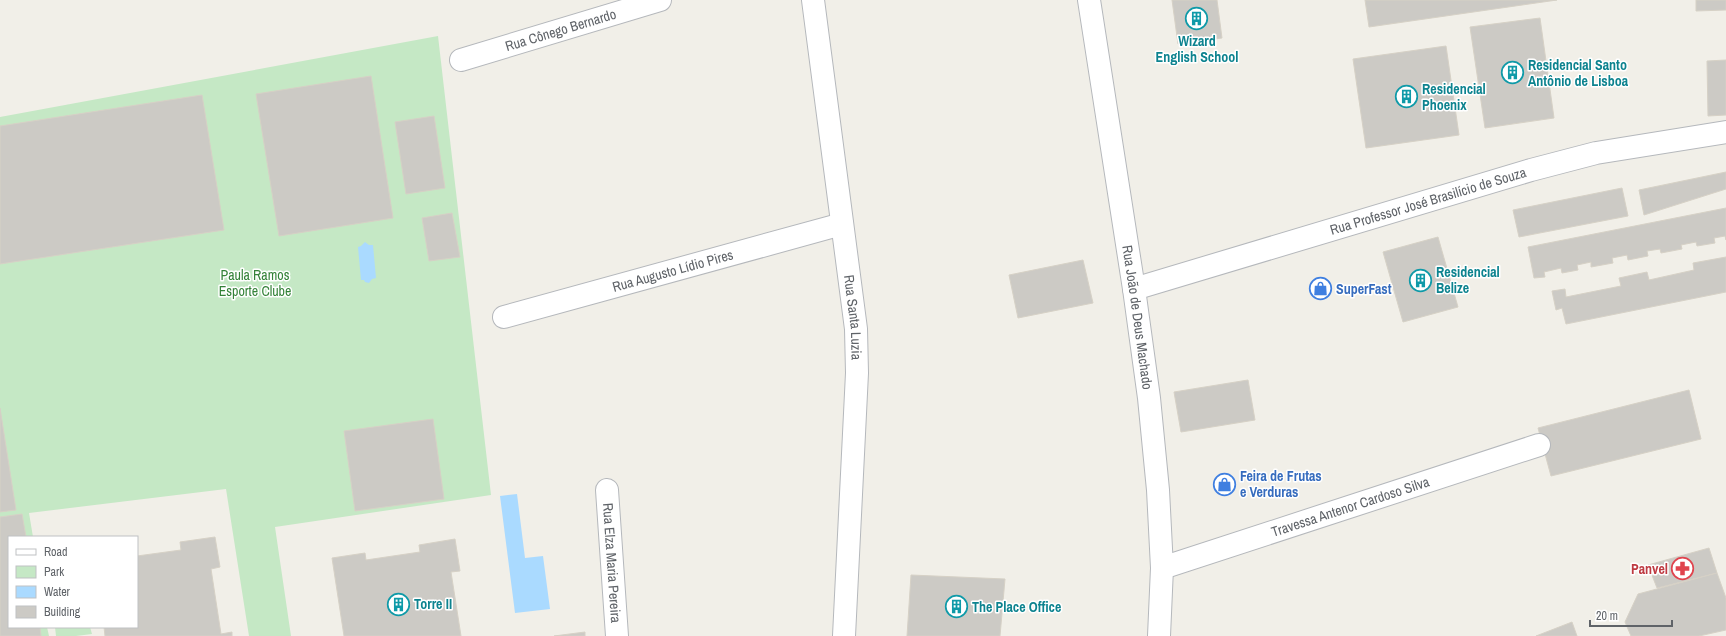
<svg xmlns="http://www.w3.org/2000/svg" width="1726" height="636" viewBox="0 0 1726 636" font-family="'Archivo Narrow',sans-serif">
	<rect width="100%" height="100%" fill="#f1efe8"/>
	<g fill="#c5e8c5">
		<path d="M 438,36 L 491,495 L 275,527 L 291,636 L 249,636 L 226,489 L 29,513 L 33,537 L 9,537 L 9,627 L 47,627 L 49,636 L 0,636 L 0,117 Z"/>
		<path d="M 55,627 L 90,627 L 92,634 L 76,636 L 56,636 Z"/>
	</g>
	<g fill="#aadaff">
		<path d="M 365,242 L 369,245 L 373,245 L 376,278 L 372,279 L 369,283 L 365,282 L 364,280 L 361,280 L 358,247 L 361,246 Z"/>
		<path d="M 517,494 L 525,558 L 543,556 L 550,609 L 515,613 L 500,496 Z"/>
	</g>
	<g fill="#cccac5" stroke="#d6d1c6">
		<path d="M 1172,0 L 1217,0 L 1222,38 L 1178,44 Z"/>
		<path d="M 1365,0 L 1557,0 L 1369,27 Z"/>
		<path d="M 1696,0 L 1726,0 L 1726,10 L 1696,11 Z"/>
		<path d="M 1540,18 L 1554,118 L 1485,128 L 1470,27 Z"/>
		<path d="M 1446,46 L 1459,135 L 1366,148 L 1353,59 Z"/>
		<path d="M 1726,60 L 1726,115 L 1708,116 L 1707,61 Z"/>
		<path d="M 371,76 L 393,218 L 279,236 L 256,94 Z"/>
		<path d="M 202,95 L 224,230 L 0,264 L 0,126 Z"/>
		<path d="M 434,116 L 445,188 L 406,194 L 395,122 Z"/>
		<path d="M 1726,172 L 1726,189 L 1644,215 L 1639,190 Z"/>
		<path d="M 1622,188 L 1628,216 L 1519,237 L 1513,210 Z"/>
		<path d="M 1726,208 L 1726,240 L 1725,236 L 1714,238 L 1715,243 L 1697,246 L 1696,242 L 1681,245 L 1682,249 L 1661,253 L 1660,249 L 1647,251 L 1648,256 L 1628,260 L 1627,255 L 1612,258 L 1613,263 L 1591,267 L 1591,262 L 1577,265 L 1578,270 L 1562,273 L 1561,268 L 1544,272 L 1545,277 L 1534,278 L 1528,247 Z"/>
		<path d="M 452,213 L 460,257 L 429,261 L 422,218 Z"/>
		<path d="M 1438,237 L 1458,307 L 1403,322 L 1383,252 Z"/>
		<path d="M 1726,257 L 1726,292 L 1566,324 L 1562,308 L 1556,310 L 1552,291 L 1565,289 L 1566,297 L 1621,286 L 1619,278 L 1647,272 L 1649,280 L 1694,270 L 1693,263 Z"/>
		<path d="M 1083,260 L 1093,303 L 1018,318 L 1009,275 Z"/>
		<path d="M 1248,380 L 1255,420 L 1181,432 L 1174,392 Z"/>
		<path d="M 1689,390 L 1701,439 L 1551,476 L 1538,428 Z"/>
		<path d="M 0,408 L 16,510 L 0,512 Z"/>
		<path d="M 433,419 L 444,499 L 355,511 L 344,431 Z"/>
		<path d="M 22,514 L 26,537 L 9,537 L 9,627 L 40,627 L 41,636 L 0,636 L 0,517 Z"/>
		<path d="M 215,537 L 220,567 L 211,569 L 221,634 L 232,632 L 232,636 L 105,636 L 104,627 L 137,627 L 137,556 L 181,550 L 180,542 Z"/>
		<path d="M 455,539 L 460,571 L 451,572 L 461,636 L 344,636 L 332,558 L 365,553 L 366,560 L 420,552 L 419,545 Z"/>
		<path d="M 1709,548 L 1717,573 L 1657,588 L 1648,565 Z"/>
		<path d="M 1717,573 L 1726,598 L 1726,630 L 1699,636 L 1631,636 L 1625,622 L 1638,594 Z"/>
		<path d="M 911,575 L 1005,579 L 1000,636 L 907,636 Z"/>
		<path d="M 1572,622 L 1577,636 L 1536,636 Z"/>
		<path d="M 585,632 L 585,636 L 554,636 Z"/>
	</g>
	<g fill="none" stroke-linecap="round" stroke-linejoin="round">
		<defs>
			<g id="minor">
				<path id="s1" d="M 813,0 L 856,329 L 857,373 L 844,636"/>
				<path id="s2" d="M 1089,0 L 1134,289 L 1149,398 L 1158,490 L 1162,568 L 1159,636"/>
				<path id="s3" d="M 461,60 L 660,0"/>
				<path id="s4" d="M 1134,289 L 1531,170 L 1596,153 L 1726,132"/>
				<path id="s5" d="M 504,317 L 842,224"/>
				<path id="s6" d="M 607,490 L 617,636"/>
				<path id="s7" d="M 1162,568 L 1539,445"/>
			</g>
		</defs>
		<use href="#minor" stroke="#b5b8bc" stroke-width="24"/>
		<use href="#minor" stroke="#fff" stroke-width="22"/>
	</g>
	<defs>
		<symbol id="building-ring" viewBox="-11 -11 22 22"><circle r="9.5" fill="#fff" stroke="#0f9aa8" stroke-width="1.5"/><path d="M-4-6H4V6H1V3H-1V6H-4ZM-2.5-4.3h1.7v1.8h-1.7ZM.8-4.3h1.7v1.8H.8ZM-2.5-1h1.7V.8h-1.7ZM.8-1h1.7V.8H.8Z" fill="#0f9aa8"/></symbol>
		<symbol id="shop-ring" viewBox="-11 -11 22 22"><circle r="9.5" fill="#fff" stroke="#3f7fe0" stroke-width="1.5"/><path d="M-5-2.5h2.3a2.7 3.5 0 0 1 5.4 0H5L5.5 6h-11ZM-1.5-2.5h3a1.5 2.3 0 0 0-3 0Z" fill="#3f7fe0"/></symbol>
		<symbol id="pharmacy-ring" viewBox="-11 -11 22 22"><circle r="9.5" fill="#fff" stroke="#e0444e" stroke-width="1.5"/><path d="M-2-6h4v4h4v4h-4v4h-4v-4h-4v-4h4Z" fill="#e0444e"/></symbol>
	</defs>
	<g fill-rule="evenodd">
		<use href="#building-ring" x="1184" y="6" width="25" height="25"/>
		<use href="#building-ring" x="1500" y="60" width="25" height="25"/>
		<use href="#building-ring" x="1394" y="84" width="25" height="25"/>
		<use href="#building-ring" x="1408" y="268" width="25" height="25"/>
		<use href="#shop-ring" x="1308" y="276" width="25" height="25"/>
		<use href="#shop-ring" x="1212" y="472" width="25" height="25"/>
		<use href="#pharmacy-ring" x="1670" y="556" width="25" height="25"/>
		<use href="#building-ring" x="386" y="592" width="25" height="25"/>
		<use href="#building-ring" x="944" y="594" width="25" height="25"/>
	</g>
	<g text-anchor="middle" dominant-baseline="central" stroke-width="3" stroke-linejoin="round" paint-order="stroke">
		<g font-size="14" fill="#5f6368" stroke="#fff">
			<text stroke="none"><textPath href="#s3" startOffset="104">Rua Cônego Bernardo</textPath></text>
			<text stroke="none"><textPath href="#s4" startOffset="307">Rua Professor José Brasilício de Souza</textPath></text>
			<text stroke="none"><textPath href="#s5" startOffset="175">Rua Augusto Lídio Pires</textPath></text>
			<text stroke="none"><textPath href="#s1" startOffset="320">Rua Santa Luzia</textPath></text>
			<text stroke="none"><textPath href="#s2" startOffset="321">Rua João de Deus Machado</textPath></text>
			<text stroke="none"><textPath href="#s7" startOffset="198">Travessa Antenor Cardoso Silva</textPath></text>
			<text stroke="none"><textPath href="#s6" startOffset="73">Rua Elza Maria Pereira</textPath></text>
		</g>
		<g font-size="14" font-weight="bold" fill="#0d838f" stroke="#fff" text-anchor="start">
			<text x="1197" y="41" text-anchor="middle">Wizard<tspan x="1197" dy="16">English School</tspan></text>
			<text x="1528" y="65">Residencial Santo<tspan x="1528" dy="16">Antônio de Lisboa</tspan></text>
			<text x="1422" y="89">Residencial<tspan x="1422" dy="16">Phoenix</tspan></text>
			<text x="1436" y="272">Residencial<tspan x="1436" dy="16">Belize</tspan></text>
			<text x="414" y="604">Torre II</text>
			<text x="972" y="607">The Place Office</text>
		</g>
		<g font-size="14" fill="#348238" stroke="#fff">
			<text x="255" y="275">Paula Ramos<tspan x="255" dy="16">Esporte Clube</tspan></text>
		</g>
		<g font-size="14" font-weight="bold" fill="#366cbe" stroke="#fff" text-anchor="start">
			<text x="1336" y="289">SuperFast</text>
			<text x="1240" y="476">Feira de Frutas<tspan x="1240" dy="16">e Verduras</tspan></text>
		</g>
		<g font-size="14" font-weight="bold" fill="#be3a42" stroke="#fff" text-anchor="end">
			<text x="1668" y="569">Panvel</text>
		</g>
	</g>
	<rect x="8" y="536" width="130" height="92" fill="#ffffff" stroke="#bfc1c3"/>
	<rect x="16" y="549" width="20" height="6" fill="#ffffff" stroke="#bfc1c3"/>
	<text x="44" y="556" font-size="12" fill="#5f6368">Road</text>
	<rect x="16" y="566" width="20" height="12" fill="#c5e8c5" stroke="#bfc1c3"/>
	<text x="44" y="576" font-size="12" fill="#5f6368">Park</text>
	<rect x="16" y="586" width="20" height="12" fill="#aadaff" stroke="#bfc1c3"/>
	<text x="44" y="596" font-size="12" fill="#5f6368">Water</text>
	<rect x="16" y="606" width="20" height="12" fill="#cccac5" stroke="#bfc1c3"/>
	<text x="44" y="616" font-size="12" fill="#5f6368">Building</text>
	<path d="M1590 620v6h82v-6" fill="none" stroke="#5f6368" stroke-width="2"/>
	<text x="1596" y="620" font-size="12" fill="#5f6368" stroke="#ffffff" stroke-width="3" paint-order="stroke">20 m</text>
</svg>
